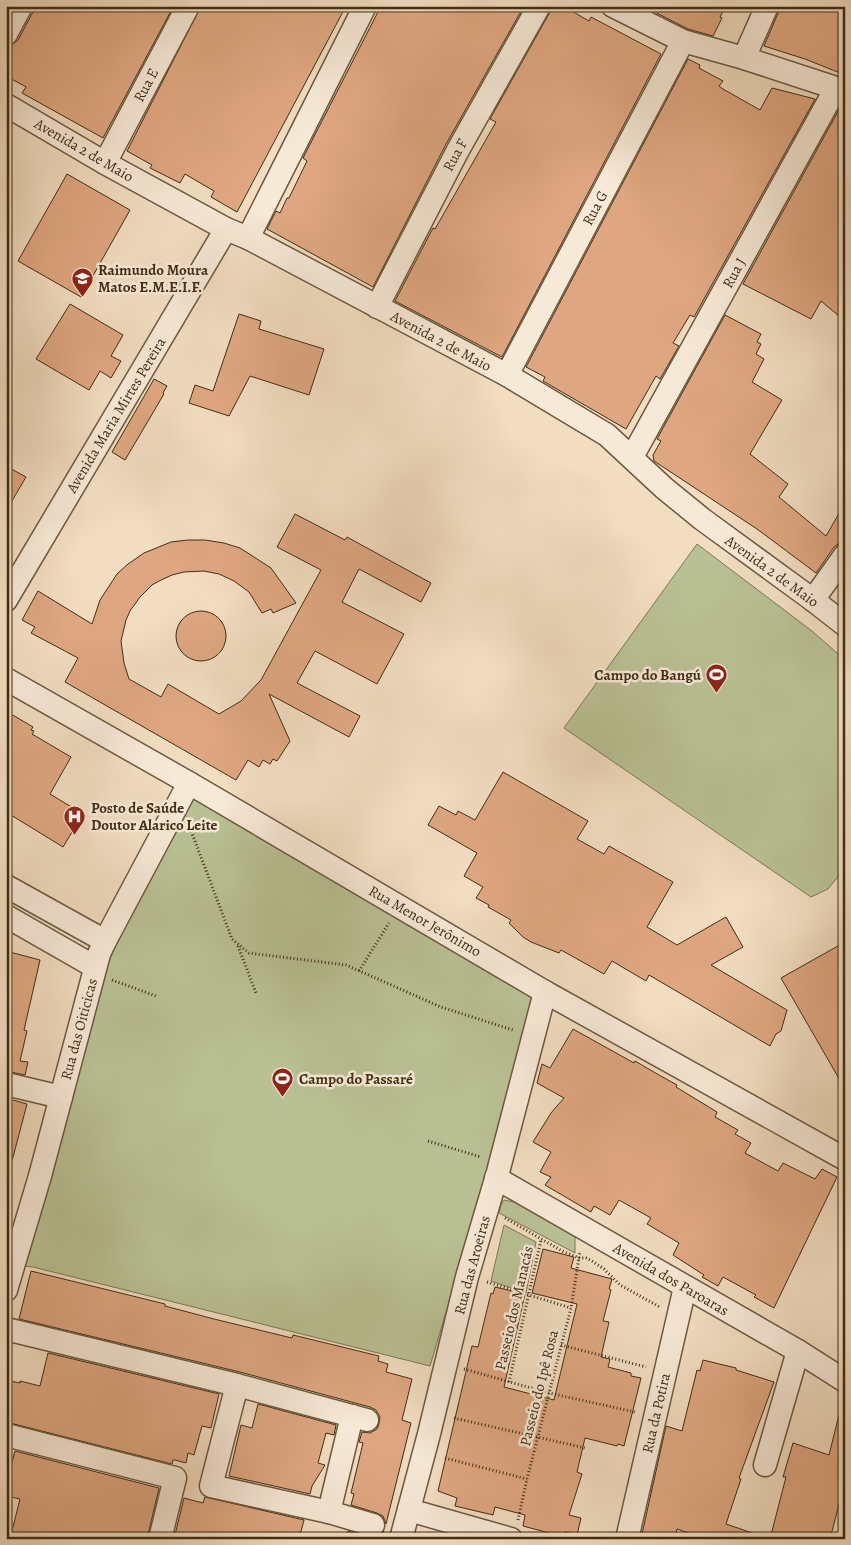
<svg xmlns="http://www.w3.org/2000/svg" width="851" height="1545" viewBox="0 0 851 1545" font-family="Alegreya,serif">
	<rect width="100%" height="100%" fill="#f2ddc1"/>
	<filter id="stains"><feTurbulence type="fractalNoise" baseFrequency=".004" numOctaves="4"/><feColorMatrix values="0 0 0 0 .2 0 0 0 0 .09 0 0 0 0 .02 0 0 0 .5 -.17"/></filter>
	<radialGradient id="worn" r=".72"><stop offset=".6" stop-color="#630" stop-opacity="0"/><stop offset="1" stop-color="#630" stop-opacity=".3"/></radialGradient>
	<g fill="#b9c194" stroke="#7d7754">
		<path d="M 697,544 L 812,631 L 845,660 L 845,868 L 828,889 L 811,897 L 564,728 Z"/>
		<path d="M 190,795 L 534,997 L 487,1175 L 430,1366 L 33,1267 L 23,1266 L 103,966 Z"/>
		<path d="M 504,1200 L 514,1202 L 575,1234 L 575,1253 L 499,1213 L 501,1205 Z"/>
		<path d="M 504,1225 L 536,1242 L 526,1293 L 491,1281 Z"/>
	</g>
	<g fill="#dfa781" stroke="#412d15">
		<path d="M 34,6 L 167,6 L 172,9 L 103,138 L 22,93 L 26,87 L 6,76 L 6,47 L 12,45 L 18,40 L 33,12 Z"/>
		<path d="M 201,6 L 346,6 L 237,212 L 211,197 L 214,191 L 185,174 L 180,183 L 150,168 L 152,165 L 127,151 Z"/>
		<path d="M 381,6 L 524,6 L 446,144 L 373,287 L 267,229 L 276,211 L 280,213 L 287,198 L 289,198 L 307,161 L 303,158 Z"/>
		<path d="M 552,6 L 563,6 L 589,21 L 591,17 L 661,54 L 502,357 L 395,301 L 433,228 L 435,229 L 496,122 L 490,119 L 550,12 Z"/>
		<path d="M 643,6 L 726,6 L 720,17 L 722,18 L 713,36 L 688,29 Z"/>
		<path d="M 780,6 L 845,6 L 845,75 L 805,59 L 764,46 L 779,11 Z"/>
		<path d="M 688,59 L 700,65 L 699,68 L 723,81 L 719,86 L 723,89 L 760,110 L 772,88 L 815,99 L 694,317 L 690,315 L 673,343 L 679,346 L 660,379 L 656,376 L 626,429 L 543,381 L 545,377 L 526,367 Z"/>
		<path d="M 841,106 L 845,108 L 845,321 L 821,301 L 811,319 L 743,284 Z"/>
		<path d="M 67,174 L 130,210 L 81,297 L 18,261 Z"/>
		<path d="M 70,304 L 123,335 L 111,356 L 121,361 L 111,378 L 100,371 L 89,390 L 36,359 Z"/>
		<path d="M 239,314 L 261,321 L 259,329 L 324,349 L 309,395 L 250,376 L 229,416 L 189,403 L 195,385 L 213,391 Z"/>
		<path d="M 725,315 L 761,334 L 757,342 L 761,344 L 756,354 L 764,359 L 752,382 L 782,400 L 750,454 L 788,484 L 779,497 L 826,536 L 845,503 L 845,542 L 839,543 L 834,547 L 816,573 L 757,529 L 654,461 L 653,455 L 661,441 L 657,439 Z"/>
		<path d="M 154,379 L 167,386 L 163,393 L 164,394 L 125,460 L 112,452 Z"/>
		<path d="M 6,466 L 26,477 L 6,511 Z"/>
		<path d="M 295,514 L 345,540 L 347,537 L 431,583 L 421,602 L 359,569 L 342,602 L 404,634 L 377,684 L 315,651 L 297,683 L 360,716 L 349,737 L 269,694 L 290,741 L 277,761 L 273,759 L 270,764 L 263,760 L 259,767 L 248,760 L 236,780 L 65,682 L 78,658 L 31,633 L 35,627 L 22,620 L 38,591 L 92,624 L 100,600 L 117,574 L 128,564 L 144,553 L 171,542 L 188,540 L 205,540 L 224,543 L 240,548 L 271,568 L 296,603 L 273,613 L 271,609 L 262,613 L 249,592 L 234,581 L 219,574 L 204,571 L 184,572 L 172,575 L 159,581 L 152,585 L 140,597 L 130,611 L 126,620 L 121,641 L 124,663 L 129,679 L 161,697 L 168,684 L 219,714 L 241,701 L 261,680 L 321,570 L 277,547 Z"/>
		<circle cx="201" cy="636" r="25"/>
		<path d="M 6,711 L 33,727 L 31,730 L 34,731 L 32,734 L 71,757 L 50,794 L 83,814 L 63,847 L 6,812 Z"/>
		<path d="M 503,772 L 588,821 L 577,839 L 604,854 L 609,846 L 673,882 L 647,927 L 677,945 L 726,917 L 743,947 L 711,965 L 787,1010 L 781,1031 L 776,1034 L 770,1046 L 649,975 L 646,981 L 612,961 L 604,974 L 561,950 L 559,953 L 531,942 L 523,937 L 509,923 L 511,920 L 488,907 L 489,905 L 476,898 L 483,887 L 464,876 L 477,853 L 428,825 L 439,806 L 456,815 L 458,811 L 475,820 Z"/>
		<path d="M 845,942 L 845,1089 L 781,978 Z"/>
		<path d="M 6,951 L 40,960 L 24,1030 L 27,1031 L 20,1061 L 28,1062 L 25,1075 L 6,1071 Z"/>
		<path d="M 573,1029 L 634,1063 L 635,1061 L 659,1075 L 677,1085 L 676,1087 L 717,1112 L 715,1117 L 738,1130 L 735,1134 L 751,1143 L 745,1153 L 778,1171 L 783,1163 L 815,1179 L 822,1169 L 837,1177 L 774,1308 L 754,1297 L 756,1295 L 723,1277 L 718,1286 L 702,1277 L 704,1275 L 673,1255 L 679,1243 L 647,1224 L 651,1218 L 619,1200 L 610,1215 L 594,1206 L 591,1212 L 545,1185 L 551,1177 L 540,1172 L 551,1152 L 533,1142 L 551,1113 L 564,1098 L 537,1083 L 542,1064 L 550,1068 Z"/>
		<path d="M 6,1098 L 27,1104 L 12,1161 L 6,1160 Z"/>
		<path d="M 543,1249 L 574,1257 L 571,1268 L 612,1279 L 609,1289 L 611,1290 L 603,1321 L 609,1322 L 601,1357 L 610,1359 L 608,1367 L 631,1373 L 631,1376 L 641,1378 L 624,1446 L 618,1444 L 617,1446 L 585,1438 L 577,1472 L 582,1474 L 569,1515 L 581,1518 L 577,1535 L 565,1532 L 564,1537 L 523,1526 L 525,1515 L 495,1507 L 493,1515 L 455,1506 L 457,1498 L 438,1491 L 472,1346 L 478,1347 L 491,1293 L 493,1294 L 495,1287 L 525,1294 L 504,1387 L 554,1400 L 577,1304 L 532,1293 Z"/>
		<path d="M 31,1271 L 165,1304 L 165,1306 L 214,1319 L 292,1338 L 293,1335 L 379,1356 L 378,1361 L 388,1364 L 386,1372 L 412,1379 L 402,1420 L 411,1423 L 386,1524 L 383,1516 L 377,1513 L 351,1505 L 354,1494 L 351,1493 L 363,1443 L 359,1442 L 362,1432 L 370,1433 L 377,1429 L 379,1424 L 380,1417 L 376,1410 L 370,1407 L 240,1372 L 19,1319 Z"/>
		<path d="M 48,1353 L 219,1394 L 211,1428 L 202,1426 L 194,1455 L 188,1453 L 186,1463 L 175,1460 L 173,1460 L 172,1464 L 6,1422 L 6,1380 L 20,1383 L 20,1381 L 40,1386 Z"/>
		<path d="M 703,1360 L 736,1368 L 736,1370 L 774,1382 L 739,1478 L 741,1479 L 726,1524 L 761,1536 L 760,1539 L 706,1539 L 677,1529 L 675,1539 L 657,1539 L 642,1534 L 666,1426 L 682,1431 L 697,1370 L 700,1371 Z"/>
		<path d="M 258,1404 L 336,1425 L 334,1435 L 326,1433 L 318,1463 L 325,1465 L 312,1486 L 310,1494 L 229,1476 L 241,1425 L 252,1428 Z"/>
		<path d="M 839,1415 L 845,1415 L 845,1506 L 839,1504 L 830,1539 L 770,1539 L 786,1477 L 783,1477 L 793,1443 L 829,1455 Z"/>
		<path d="M 15,1451 L 159,1488 L 147,1539 L 10,1539 L 20,1499 L 6,1496 L 6,1485 Z"/>
		<path d="M 205,1497 L 304,1520 L 299,1539 L 174,1539 L 184,1498 L 203,1503 Z"/>
		<path d="M 348,1531 L 369,1538 L 376,1538 L 382,1535 L 384,1531 L 382,1539 L 346,1539 Z"/>
	</g>
	<g fill="none" stroke-linecap="round" stroke-linejoin="round">
		<defs>
			<g id="minor">
				<path d="M 613,6 L 683,41 L 744,58 L 845,91"/>
				<path d="M 6,34 L 21,6"/>
				<path d="M 744,58 L 767,6"/>
				<path d="M 6,105 L 105,163 L 226,229 L 248,238 L 507,375 L 607,435 L 664,488 L 702,519 L 813,600 L 845,625"/>
				<path d="M 105,163 L 188,6"/>
				<path d="M 248,238 L 365,6"/>
				<path d="M 377,307 L 458,150 L 539,6"/>
				<path d="M 507,375 L 683,41"/>
				<path d="M 632,457 L 836,88"/>
				<path d="M 6,600 L 226,229"/>
				<path d="M 813,600 L 845,555"/>
				<path d="M 6,679 L 189,783 L 545,992 L 845,1159"/>
				<path d="M 6,886 L 105,941"/>
				<path d="M 6,916 L 95,967"/>
				<path d="M 6,1084 L 61,1097"/>
				<path d="M 496,1178 L 798,1351 L 845,1381"/>
				<path d="M 6,1290 L 40,1176 L 99,954 L 105,941 L 189,783"/>
				<path d="M 6,1329 L 237,1385 L 367,1420"/>
				<path d="M 237,1385 L 211,1486 L 329,1512 L 373,1525"/>
				<path d="M 6,1435 L 175,1478 L 160,1539"/>
				<path d="M 765,1465 L 798,1351"/>
				<path d="M 409,1510 L 511,1539"/>
				<path d="M 329,1512 L 352,1416"/>
				<path d="M 401,1539 L 429,1434 L 467,1277 L 498,1172 L 545,992"/>
				<path d="M 627,1539 L 685,1287"/>
			</g>
		</defs>
		<use href="#minor" stroke="#6d5940" stroke-width="25"/>
		<g stroke="#412d15" stroke-width="3" stroke-dasharray="1 2.5" stroke-linecap="butt">
			<path d="M 190,828 L 232,939 L 249,953 L 346,965 L 441,1007 L 513,1030"/>
			<path d="M 238,946 L 256,993"/>
			<path d="M 359,971 L 389,923"/>
			<path d="M 112,980 L 156,996"/>
			<path d="M 428,1141 L 481,1157"/>
			<path d="M 505,1218 L 562,1251 L 579,1258 L 586,1258 L 592,1261 L 604,1269 L 620,1285 L 660,1307"/>
			<path d="M 487,1282 L 571,1308"/>
			<path d="M 561,1345 L 646,1367"/>
			<path d="M 464,1369 L 549,1393 L 635,1412"/>
			<path d="M 509,1382 L 541,1240"/>
			<path d="M 454,1418 L 585,1448"/>
			<path d="M 445,1458 L 527,1479"/>
			<path d="M 518,1520 L 527,1479 L 571,1308 L 580,1251"/>
		</g>
		<use href="#minor" stroke="#f7e9d7" stroke-width="22"/>
	</g>
	<defs>
		<symbol id="school-pin" viewBox="-11 -11 22 30"><path d="M0 17L-7.5 6A9.5 9.5 0 1 1 7.5 6Z" fill="#8f2418" stroke="#f7e9d7"/><path d="M0-5L7-2L0 1L-7-2ZM-4 1L0 2.5L4 1V4Q0 6-4 4Z" fill="#fff"/></symbol>
		<symbol id="stadium-pin" viewBox="-11 -11 22 30"><path d="M0 17L-7.5 6A9.5 9.5 0 1 1 7.5 6Z" fill="#8f2418" stroke="#f7e9d7"/><path d="M0-5a6.5 5 0 1 0 0 10a6.5 5 0 1 0 0-10ZM-3.5-1.8h7v3.6h-7Z" fill="#fff"/></symbol>
		<symbol id="hospital-pin" viewBox="-11 -11 22 30"><path d="M0 17L-7.5 6A9.5 9.5 0 1 1 7.5 6Z" fill="#8f2418" stroke="#f7e9d7"/><path d="M-5-5h3v3.5h4V-5h3V5h-3V1.5h-4V5h-3Z" fill="#fff"/></symbol>
	</defs>
	<g fill-rule="evenodd">
		<use href="#school-pin" x="70" y="266" width="25" height="34"/>
		<use href="#stadium-pin" x="704" y="662" width="25" height="34"/>
		<use href="#hospital-pin" x="62" y="804" width="25" height="34"/>
		<use href="#stadium-pin" x="270" y="1066" width="25" height="34"/>
	</g>
	<g text-anchor="middle" dominant-baseline="central" stroke-width="5" stroke-linejoin="round" paint-order="stroke">
		<g font-size="15" fill="#412d15" stroke="#f7e9d7">
			<text transform="translate(146 85) rotate(-62)">Rua E</text>
			<text transform="translate(84 150) rotate(30)">Avenida 2 de Maio</text>
			<text transform="translate(455 155) rotate(-62)">Rua F</text>
			<text transform="translate(595 208) rotate(-62)">Rua G</text>
			<text transform="translate(734 273) rotate(-61)">Rua J</text>
			<text transform="translate(441 341) rotate(28)">Avenida 2 de Maio</text>
			<text transform="translate(116 415) rotate(-59)">Avenida Maria Mirtes Pereira</text>
			<text transform="translate(772 571) rotate(36)">Avenida 2 de Maio</text>
			<text transform="translate(425 921) rotate(30)">Rua Menor Jerônimo</text>
			<text transform="translate(79 1029) rotate(-75)">Rua das Oiticicas</text>
			<text transform="translate(472 1265) rotate(-75)">Rua das Aroeiras</text>
			<text transform="translate(671 1279) rotate(30)">Avenida dos Paroaras</text>
			<text transform="translate(514 1308) rotate(-77)">Passeio dos Manacás</text>
			<text transform="translate(539 1388) rotate(-76)">Passeio do Ipê Rosa</text>
			<text transform="translate(656 1413) rotate(-77)">Rua da Potira</text>
		</g>
		<g font-size="15" font-weight="bold" fill="#412d15" stroke="#f7e9d7" text-anchor="start">
			<text x="98" y="270">Raimundo Moura<tspan x="98" dy="17">Matos E.M.E.I.F.</tspan></text>
			<text x="701" y="675" text-anchor="end">Campo do Bangú</text>
			<text x="91" y="808">Posto de Saúde<tspan x="91" dy="17">Doutor Alarico Leite</tspan></text>
			<text x="299" y="1079">Campo do Passaré</text>
		</g>
	</g>
	<rect width="851" height="1545" fill="none" stroke="#f2ddc1" stroke-width="25"/>
	<rect x="8" y="8" width="836" height="1530" fill="none" stroke="#412d15" stroke-width="2.5"/>
	<rect x="12" y="12" width="826" height="1520" fill="none" stroke="#412d15"/>
	<rect width="100%" height="100%" filter="url(#stains)"/>
	<rect width="100%" height="100%" fill="url(#worn)"/>
</svg>
